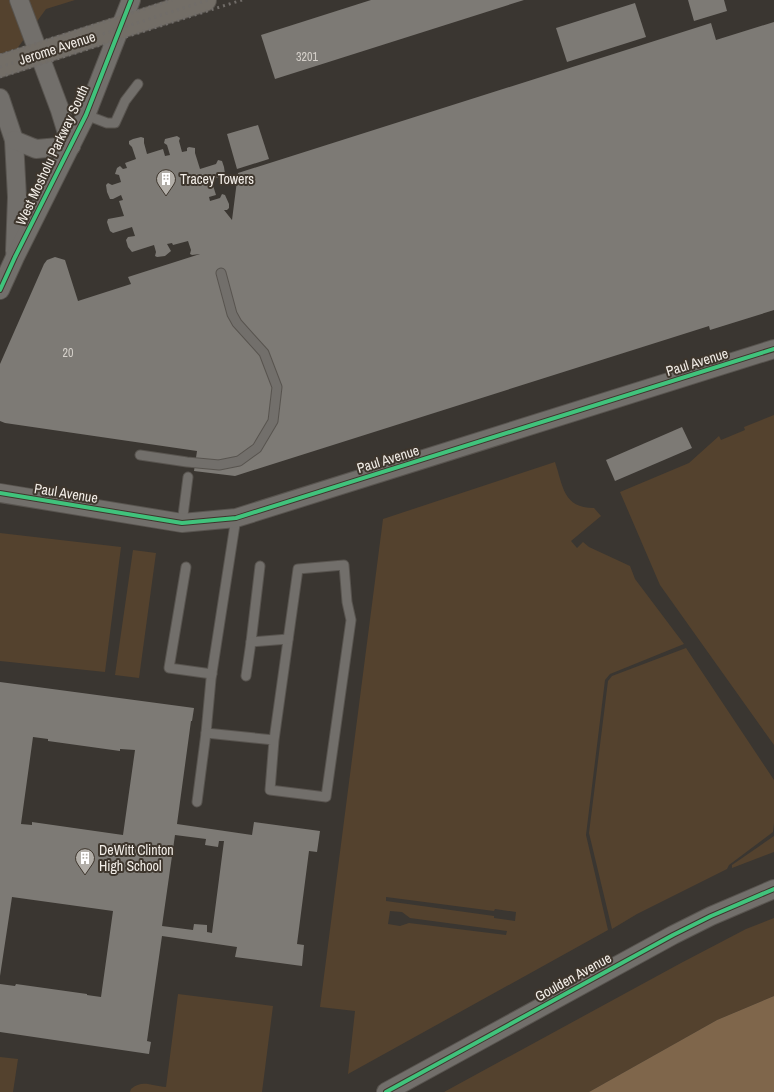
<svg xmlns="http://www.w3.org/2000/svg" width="774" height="1092" viewBox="0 0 774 1092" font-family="'Archivo Narrow',sans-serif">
	<rect width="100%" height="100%" fill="#3a3631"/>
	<g fill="#54422e" fill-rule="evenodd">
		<path d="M 0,0 L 75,0 L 46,9 L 0,72 Z"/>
		<path d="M 774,415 L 774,745 L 660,585 L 620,492 L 689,463 L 719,436 L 721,440 L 745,430 L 744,427 Z"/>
		<path d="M 555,462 C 563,486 563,508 594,508 L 601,516 L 571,541 L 577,548 L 583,542 L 589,547 L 630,566 L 635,579 L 684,644 L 610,674 L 605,680 L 586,835 L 608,930 L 348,1074 L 355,1011 L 320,1007 L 383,519 ZM 386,897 L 494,911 L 495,909 L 516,912 L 515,921 L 494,918 L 494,916 L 386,901 ZM 390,911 L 402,912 L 410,918 L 507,931 L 506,935 L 409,923 L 400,926 L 388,924 Z"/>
		<path d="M 0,533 L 121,547 L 105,672 L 0,661 Z"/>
		<path d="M 133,550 L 156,553 L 139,678 L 115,675 Z"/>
		<path d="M 686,648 L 774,780 L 774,823 L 773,832 L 729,865 L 727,869 L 637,914 L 612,929 L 589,833 L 608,681 L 612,676 Z"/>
		<path d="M 774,836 L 774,852 L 732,868 L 732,865 Z"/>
		<path d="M 774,918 L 774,996 L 717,1020 L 589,1092 L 444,1092 L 681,963 L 746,929 Z"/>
		<path d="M 178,994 L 273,1006 L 262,1092 L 130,1092 L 131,1089 C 142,1079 152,1086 166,1087 Z"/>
		<path d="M 0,1057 L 18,1059 L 13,1092 L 0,1092 Z"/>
	</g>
	<path fill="#7f664b" d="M 774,996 L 774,1092 L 589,1092 L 717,1020 Z"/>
	<g fill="#7d7a75" fill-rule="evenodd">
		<path d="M 371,0 L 524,0 L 275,79 L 261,35 Z"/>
		<path d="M 688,0 L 724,0 L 727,11 L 694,21 Z"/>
		<path d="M 635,3 L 646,37 L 567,62 L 556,28 Z"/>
		<path d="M 774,22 L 774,310 L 710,330 L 709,326 L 235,476 L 194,471 L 197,451 L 5,423 L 0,421 L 0,364 L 44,264 L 47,260 L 55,257 L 65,260 L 78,301 L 131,284 L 128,277 L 200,254 L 192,255 L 190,254 L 191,250 L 188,241 L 173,245 L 172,243 L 167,244 L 171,251 L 165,256 L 157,257 L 155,256 L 156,252 L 154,245 L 132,252 L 128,247 L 126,240 L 128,237 L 135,236 L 132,227 L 113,233 L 110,231 L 107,222 L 108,219 L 124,216 L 119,201 L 123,200 L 121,195 L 113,199 L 110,199 L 107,192 L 106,185 L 108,183 L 112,185 L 121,182 L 119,175 L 115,174 L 117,168 L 120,166 L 123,169 L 127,168 L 125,163 L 136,159 L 132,147 L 129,144 L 129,141 L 133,139 L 141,137 L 144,138 L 144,143 L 147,154 L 163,149 L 165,156 L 170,155 L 167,145 L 164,143 L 165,139 L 177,136 L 180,138 L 179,141 L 182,152 L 187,151 L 187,148 L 189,147 L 195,148 L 195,153 L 200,169 L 216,164 L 218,160 L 222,161 L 224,167 L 225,174 L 223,176 L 211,179 L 216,195 L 209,197 L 210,201 L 220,198 L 222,194 L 225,195 L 229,204 L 229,208 L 227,210 L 224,210 L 232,220 L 238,173 L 711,23 L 716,40 Z"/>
		<path d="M 258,125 L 269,159 L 237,169 L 227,134 Z"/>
		<path d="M 682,427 L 692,448 L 615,481 L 606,460 Z"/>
		<path d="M 0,682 L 194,708 L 192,721 L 191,721 L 177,824 L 252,835 L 254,822 L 320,831 L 317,852 L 309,851 L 297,944 L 304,945 L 302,966 L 235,957 L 237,947 L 162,936 L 147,1041 L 151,1042 L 149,1054 L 0,1032 L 0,984 L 15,986 L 16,984 L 87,994 L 87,995 L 101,997 L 113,911 L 12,897 L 0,976 ZM 33,737 L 48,739 L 48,741 L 120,751 L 120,749 L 135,750 L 123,835 L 32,822 L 32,825 L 21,824 ZM 175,835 L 206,839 L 205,845 L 218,847 L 219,841 L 224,841 L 212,933 L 207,932 L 207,925 L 194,924 L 193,930 L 162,926 Z"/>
	</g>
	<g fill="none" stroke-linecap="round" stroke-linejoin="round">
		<defs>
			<g id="lane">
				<path d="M 86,115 L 107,123 L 115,123 L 125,101 L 138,84"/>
				<path d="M 140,455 L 187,462 L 219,465 L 239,461 L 257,448 L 273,421 L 277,387 L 264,353 L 237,323 L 232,314 L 221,273"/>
				<path d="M 236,518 L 211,679 L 206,733 L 274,740 L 298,569 L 344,565 L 347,602 L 351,620 L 326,797 L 270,790 L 274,740"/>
				<path d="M 182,523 L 188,477"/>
				<path d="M 186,567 L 169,668 L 212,674"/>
				<path d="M 251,642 L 260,566"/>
				<path d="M 246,676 L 251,642 L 288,639"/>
				<path d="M 197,802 L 206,733"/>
			</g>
			<g id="street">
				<path d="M 19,0 L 60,110 L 71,146"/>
				<path d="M 0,98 L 14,140 L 17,197 L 15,251"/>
				<path d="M 14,140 L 36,149 L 71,146"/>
				<path d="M 0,290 L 15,257 L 86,115 L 131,0"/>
				<path d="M 0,493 L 182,523 L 236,518 L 774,349"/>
				<path d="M 386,1092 L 673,935 L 711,916 L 774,889"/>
			</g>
			<path id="secondary" d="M 0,66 L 205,0"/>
		</defs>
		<use href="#lane" stroke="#58544f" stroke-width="11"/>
		<use href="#street" stroke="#58544f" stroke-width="20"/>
		<use href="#secondary" stroke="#58544f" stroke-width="24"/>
		<use href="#lane" stroke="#726f6b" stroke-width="9"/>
		<use href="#street" stroke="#726f6b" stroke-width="18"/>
		<use href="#secondary" stroke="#736e67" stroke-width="22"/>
		<g stroke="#716d69" stroke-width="3" stroke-dasharray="2 4" stroke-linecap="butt">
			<path d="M 0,55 L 172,0"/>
			<path d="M 0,67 L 208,0"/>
			<path d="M 0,77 L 242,0"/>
		</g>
		<defs>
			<g id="cycleway">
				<path d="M 0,290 L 15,257 L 86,115 L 131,0"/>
				<path d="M 0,493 L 182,523 L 236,518 L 774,349"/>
				<path d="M 386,1092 L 673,935 L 711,916 L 774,889"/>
			</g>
		</defs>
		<use href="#cycleway" stroke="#3e362d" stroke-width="6"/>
		<use href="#cycleway" stroke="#40c37c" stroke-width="4"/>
	</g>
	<defs>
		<symbol id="building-pin" viewBox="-11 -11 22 30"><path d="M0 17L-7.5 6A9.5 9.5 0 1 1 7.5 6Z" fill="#b2aea8" stroke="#3e362d"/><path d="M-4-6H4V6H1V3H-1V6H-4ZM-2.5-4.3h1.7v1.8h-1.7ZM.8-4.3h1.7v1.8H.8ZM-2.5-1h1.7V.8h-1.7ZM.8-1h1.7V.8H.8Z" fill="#fff"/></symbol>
	</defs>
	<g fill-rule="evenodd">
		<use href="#building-pin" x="155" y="168" width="22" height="30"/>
		<use href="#building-pin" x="74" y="847" width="22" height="30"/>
	</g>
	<g text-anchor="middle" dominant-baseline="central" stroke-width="4" stroke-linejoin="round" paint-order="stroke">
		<g font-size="12" fill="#d6d1cb">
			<text x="307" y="57">3201</text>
			<text x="68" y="353">20</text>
		</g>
		<g font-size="14" fill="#f3eee8" stroke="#3e362d">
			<text transform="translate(57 48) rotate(-18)">Jerome Avenue</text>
			<text transform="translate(52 155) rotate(-65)">West Mosholu Parkway South</text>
			<text transform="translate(697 362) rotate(-17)">Paul Avenue</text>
			<text transform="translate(388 459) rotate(-17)">Paul Avenue</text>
			<text transform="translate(66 493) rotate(9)">Paul Avenue</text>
			<text transform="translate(573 977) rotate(-29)">Goulden Avenue</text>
		</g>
		<g font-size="14" fill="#f3eee8" stroke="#3e362d" text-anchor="start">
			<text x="180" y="179">Tracey Towers</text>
			<text x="99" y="850">DeWitt Clinton<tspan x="99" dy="16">High School</tspan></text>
		</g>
	</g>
</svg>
